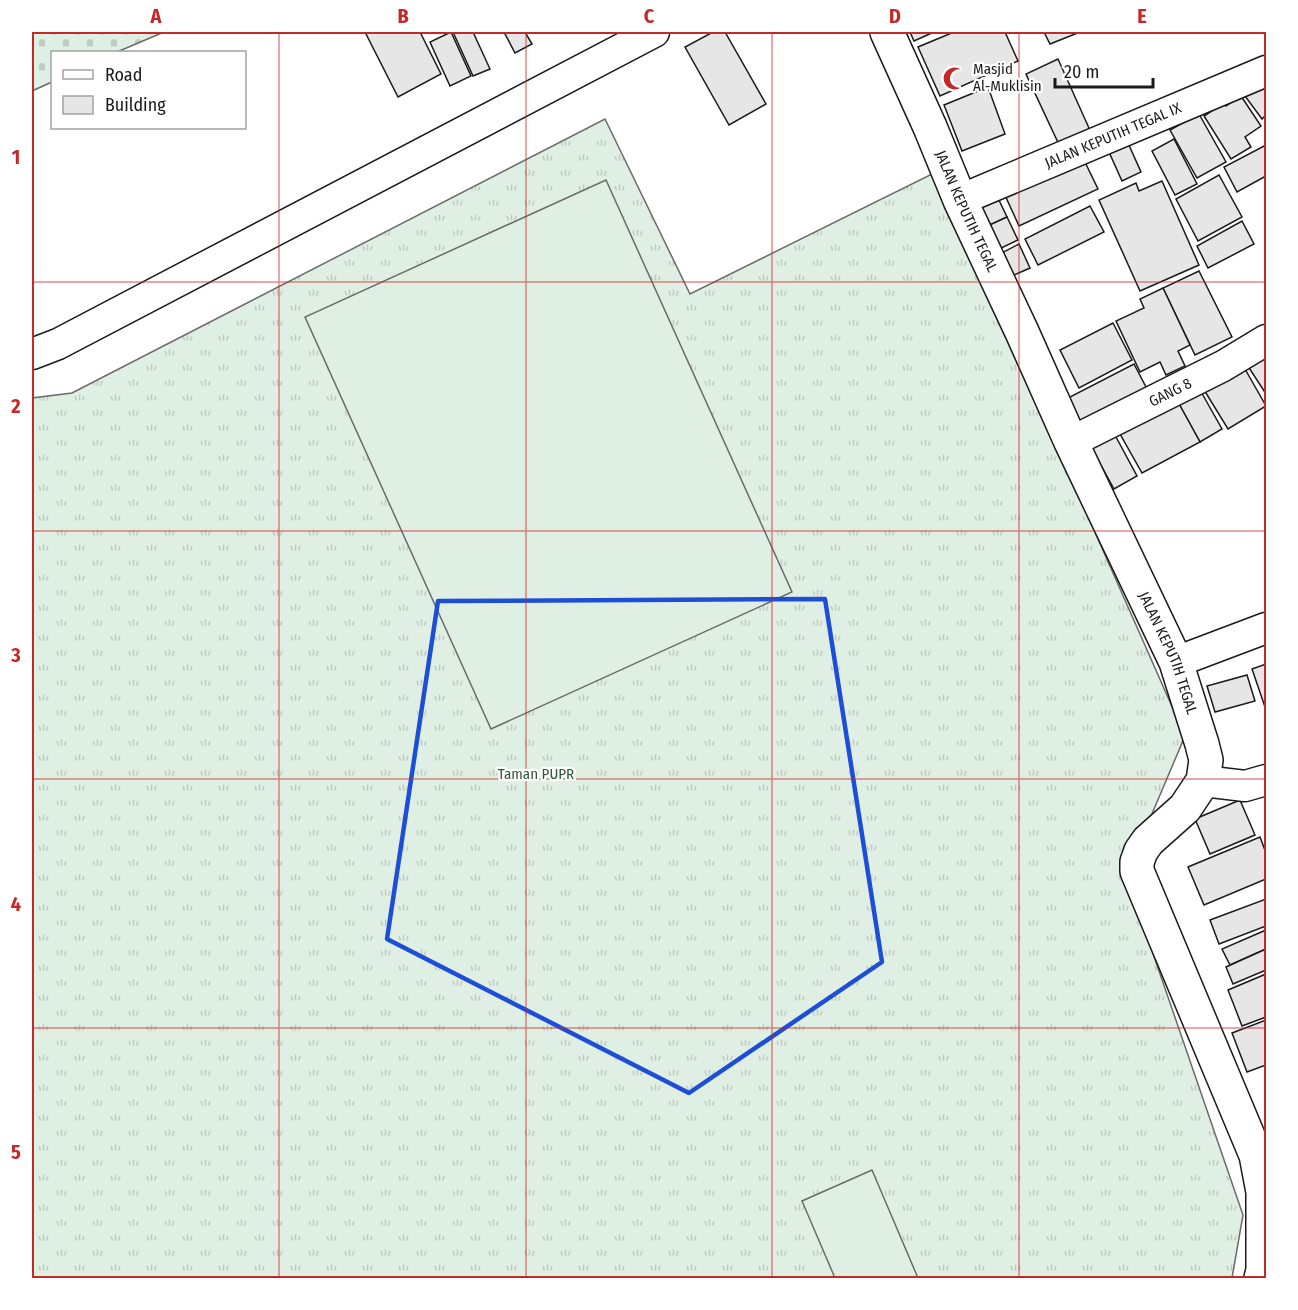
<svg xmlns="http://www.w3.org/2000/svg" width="1298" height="1310" viewBox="0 0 1298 1310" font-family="'Fira Sans Condensed',sans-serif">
	<defs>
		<pattern id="grass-tufts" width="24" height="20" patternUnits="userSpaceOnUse" patternTransform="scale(1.5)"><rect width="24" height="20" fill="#e0efe3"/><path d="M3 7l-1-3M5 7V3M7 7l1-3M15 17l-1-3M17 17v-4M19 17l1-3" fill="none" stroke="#c0ccc2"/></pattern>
		<pattern id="cemetery-stones" width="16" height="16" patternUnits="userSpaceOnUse" patternTransform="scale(1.5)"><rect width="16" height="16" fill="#e0efe3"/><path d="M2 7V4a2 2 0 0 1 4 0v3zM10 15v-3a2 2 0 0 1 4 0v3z" fill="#c0ccc2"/></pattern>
	</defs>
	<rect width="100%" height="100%" fill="#fff"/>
	<path fill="url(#grass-tufts)" stroke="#6a6a6a" stroke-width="1.5" d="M 605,119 L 690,294 L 936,172 L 1185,736 L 1126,875 L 1243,1215 L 1232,1278 L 32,1278 L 32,398 L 72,393 Z"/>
	<path fill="url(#cemetery-stones)" stroke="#6a6a6a" stroke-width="1.5" d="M 32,32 L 164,32 L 117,52 L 52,52 L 52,82 L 32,91 Z"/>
	<g fill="#e0efe3" stroke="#6a6a6a" stroke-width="1.5">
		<path d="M 606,180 L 792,592 L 491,729 L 305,317 Z"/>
		<path d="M 872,1170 L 918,1278 L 835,1278 L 802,1201 Z"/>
	</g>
	<g fill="#e6e6e6" stroke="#1a1a1a" stroke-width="1.5">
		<path d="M 365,32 L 420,32 L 441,74 L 398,97 Z"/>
		<path d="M 451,32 L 471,76 L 450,86 L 430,42 Z"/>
		<path d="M 453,32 L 473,32 L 490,69 L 473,76 Z"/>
		<path d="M 504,32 L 525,32 L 532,44 L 515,53 Z"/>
		<path d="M 713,32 L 725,32 L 766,104 L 729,125 L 685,47 Z"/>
		<path d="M 910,32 L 934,32 L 914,41 Z"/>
		<path d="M 954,32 L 1005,32 L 1018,61 L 940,96 L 918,47 Z"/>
		<path d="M 1044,32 L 1080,32 L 1050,44 Z"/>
		<path d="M 1058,59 L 1093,137 L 1062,151 L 1026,74 Z"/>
		<path d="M 1266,82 L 1266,115 L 1262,119 L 1245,96 Z"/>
		<path d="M 988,87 L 1005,134 L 962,151 L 944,105 Z"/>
		<path d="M 1241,96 L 1261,126 L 1245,137 L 1251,147 L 1231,159 L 1204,116 L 1224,103 L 1226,106 Z"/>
		<path d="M 1199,114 L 1226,162 L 1197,178 L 1170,130 Z"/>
		<path d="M 1174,139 L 1197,184 L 1175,195 L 1152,151 Z"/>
		<path d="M 1128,143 L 1141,172 L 1122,181 L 1109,152 Z"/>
		<path d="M 1266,145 L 1266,176 L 1237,192 L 1224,167 Z"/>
		<path d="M 1082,156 L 1098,189 L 1019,226 L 1004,193 Z"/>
		<path d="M 1219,175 L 1242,217 L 1198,241 L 1176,199 Z"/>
		<path d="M 1162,181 L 1199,265 L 1140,291 L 1099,200 L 1136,183 L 1139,191 Z"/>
		<path d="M 997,196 L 1007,217 L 981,229 L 972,208 Z"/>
		<path d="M 1090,206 L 1104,232 L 1038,265 L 1025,239 Z"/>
		<path d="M 1007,217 L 1018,240 L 993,252 L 981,229 Z"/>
		<path d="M 1242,221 L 1254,244 L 1208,268 L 1197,246 Z"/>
		<path d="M 1019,244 L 1030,268 L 1007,278 L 996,256 Z"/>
		<path d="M 1199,271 L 1232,337 L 1195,355 L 1163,288 Z"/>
		<path d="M 1163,288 L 1190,345 L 1178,351 L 1185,366 L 1166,375 L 1160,362 L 1140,372 L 1116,321 L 1144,308 L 1140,299 Z"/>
		<path d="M 1113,323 L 1132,360 L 1079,388 L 1060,350 Z"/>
		<path d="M 1266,349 L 1266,394 L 1244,360 Z"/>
		<path d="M 1241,362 L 1266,406 L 1228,429 L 1201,385 Z"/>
		<path d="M 1134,364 L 1147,389 L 1079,424 L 1066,399 Z"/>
		<path d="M 1195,381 L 1222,429 L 1200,442 L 1173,393 Z"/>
		<path d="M 1173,393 L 1200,442 L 1142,473 L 1115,425 Z"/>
		<path d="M 1109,424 L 1137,476 L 1114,489 L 1086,438 Z"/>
		<path d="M 1266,664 L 1266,710 L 1252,669 Z"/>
		<path d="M 1247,675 L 1255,701 L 1215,712 L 1207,686 Z"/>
		<path d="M 1240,800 L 1255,835 L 1210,854 L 1195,819 Z"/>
		<path d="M 1260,837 L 1266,853 L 1266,879 L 1204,905 L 1188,867 Z"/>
		<path d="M 1266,899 L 1266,926 L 1219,944 L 1210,920 Z"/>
		<path d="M 1266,930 L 1266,949 L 1230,965 L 1222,949 Z"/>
		<path d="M 1266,949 L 1266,970 L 1233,984 L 1226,967 Z"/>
		<path d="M 1266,974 L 1266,1017 L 1242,1026 L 1228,990 Z"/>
		<path d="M 1266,1020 L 1266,1065 L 1247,1072 L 1232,1033 Z"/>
	</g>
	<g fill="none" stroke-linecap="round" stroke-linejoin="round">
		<defs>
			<g id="street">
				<path id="s1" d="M 960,200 L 1266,71"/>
				<path d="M 32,354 L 58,344 L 654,32"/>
				<path id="s2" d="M 1071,442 L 1223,366 L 1266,340"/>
				<path d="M 1176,662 L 1266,628"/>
				<path d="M 1203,781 L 1245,786 L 1266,780"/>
			</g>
			<g id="secondary">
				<path id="s3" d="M 887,32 L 930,127 L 960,200 L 1022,332 L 1071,442 L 1176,662 L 1202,744 L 1206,760 L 1203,781 L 1185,808 L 1148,841 L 1141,851 L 1137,862 L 1137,871 L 1256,1155 L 1263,1192 L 1263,1270 L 1261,1278"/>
			</g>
		</defs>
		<use href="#street" stroke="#1a1a1a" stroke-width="33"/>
		<use href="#secondary" stroke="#1a1a1a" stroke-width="36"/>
		<use href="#street" stroke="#fff" stroke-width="30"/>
		<use href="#secondary" stroke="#fff" stroke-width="33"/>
	</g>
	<path fill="none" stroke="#1d4ed8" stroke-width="4.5" stroke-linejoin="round" d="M 825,599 L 882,962 L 689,1093 L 387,939 L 438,601 Z"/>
	<path fill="none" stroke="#c62828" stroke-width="1.5" stroke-opacity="0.55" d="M 279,32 L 279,1278M 526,32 L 526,1278M 772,32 L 772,1278M 1019,32 L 1019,1278M 32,282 L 1266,282M 32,531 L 1266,531M 32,779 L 1266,779M 32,1028 L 1266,1028"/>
	<defs>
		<symbol id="mosque-bare" viewBox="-9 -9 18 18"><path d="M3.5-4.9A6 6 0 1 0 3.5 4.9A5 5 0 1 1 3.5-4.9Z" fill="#c62828" stroke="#fff" stroke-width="2.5" paint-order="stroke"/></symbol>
	</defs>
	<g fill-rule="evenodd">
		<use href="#mosque-bare" x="938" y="62" width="33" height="33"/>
	</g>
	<g text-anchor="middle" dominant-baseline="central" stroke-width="4.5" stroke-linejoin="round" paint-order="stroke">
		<g font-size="15" fill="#1a1a1a" stroke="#fff" text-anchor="start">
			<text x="973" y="69">Masjid<tspan x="973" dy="17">Al-Muklisin</tspan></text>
		</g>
		<g font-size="15" fill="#1a1a1a" stroke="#fff">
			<text stroke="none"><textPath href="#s1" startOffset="166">JALAN KEPUTIH TEGAL IX</textPath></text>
			<text stroke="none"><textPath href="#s3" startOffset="196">JALAN KEPUTIH TEGAL</textPath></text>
			<text stroke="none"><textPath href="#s2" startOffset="111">GANG 8</textPath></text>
			<text stroke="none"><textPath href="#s3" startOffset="682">JALAN KEPUTIH TEGAL</textPath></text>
		</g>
		<g font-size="15" fill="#2b5a34" stroke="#fff">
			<text x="536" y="774">Taman PUPR</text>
		</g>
	</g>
	<rect width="1298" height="1310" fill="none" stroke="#ffffff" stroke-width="66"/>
	<rect x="51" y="51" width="195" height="78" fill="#ffffff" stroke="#a3a3a3" stroke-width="1.5"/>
	<rect x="63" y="70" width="30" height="9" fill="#ffffff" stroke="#a3a3a3" stroke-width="1.5"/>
	<text x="105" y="81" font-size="18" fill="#1a1a1a">Road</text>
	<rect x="63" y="96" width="30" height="18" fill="#e6e6e6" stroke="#a3a3a3" stroke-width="1.5"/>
	<text x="105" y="111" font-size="18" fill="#1a1a1a">Building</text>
	<path d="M1055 78v9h98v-9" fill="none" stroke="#1a1a1a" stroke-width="3"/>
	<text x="1064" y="78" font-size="18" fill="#1a1a1a" stroke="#ffffff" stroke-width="4.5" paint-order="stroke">20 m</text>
	<rect x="33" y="33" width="1232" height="1244" fill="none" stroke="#c62828" stroke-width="2"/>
	<g font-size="20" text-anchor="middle" font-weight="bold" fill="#c62828">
		<text x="156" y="23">A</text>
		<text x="403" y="23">B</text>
		<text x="649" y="23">C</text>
		<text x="895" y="23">D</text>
		<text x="1142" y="23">E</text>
		<text x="16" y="164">1</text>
		<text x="16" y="413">2</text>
		<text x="16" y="662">3</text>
		<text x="16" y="911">4</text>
		<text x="16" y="1159">5</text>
	</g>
</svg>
